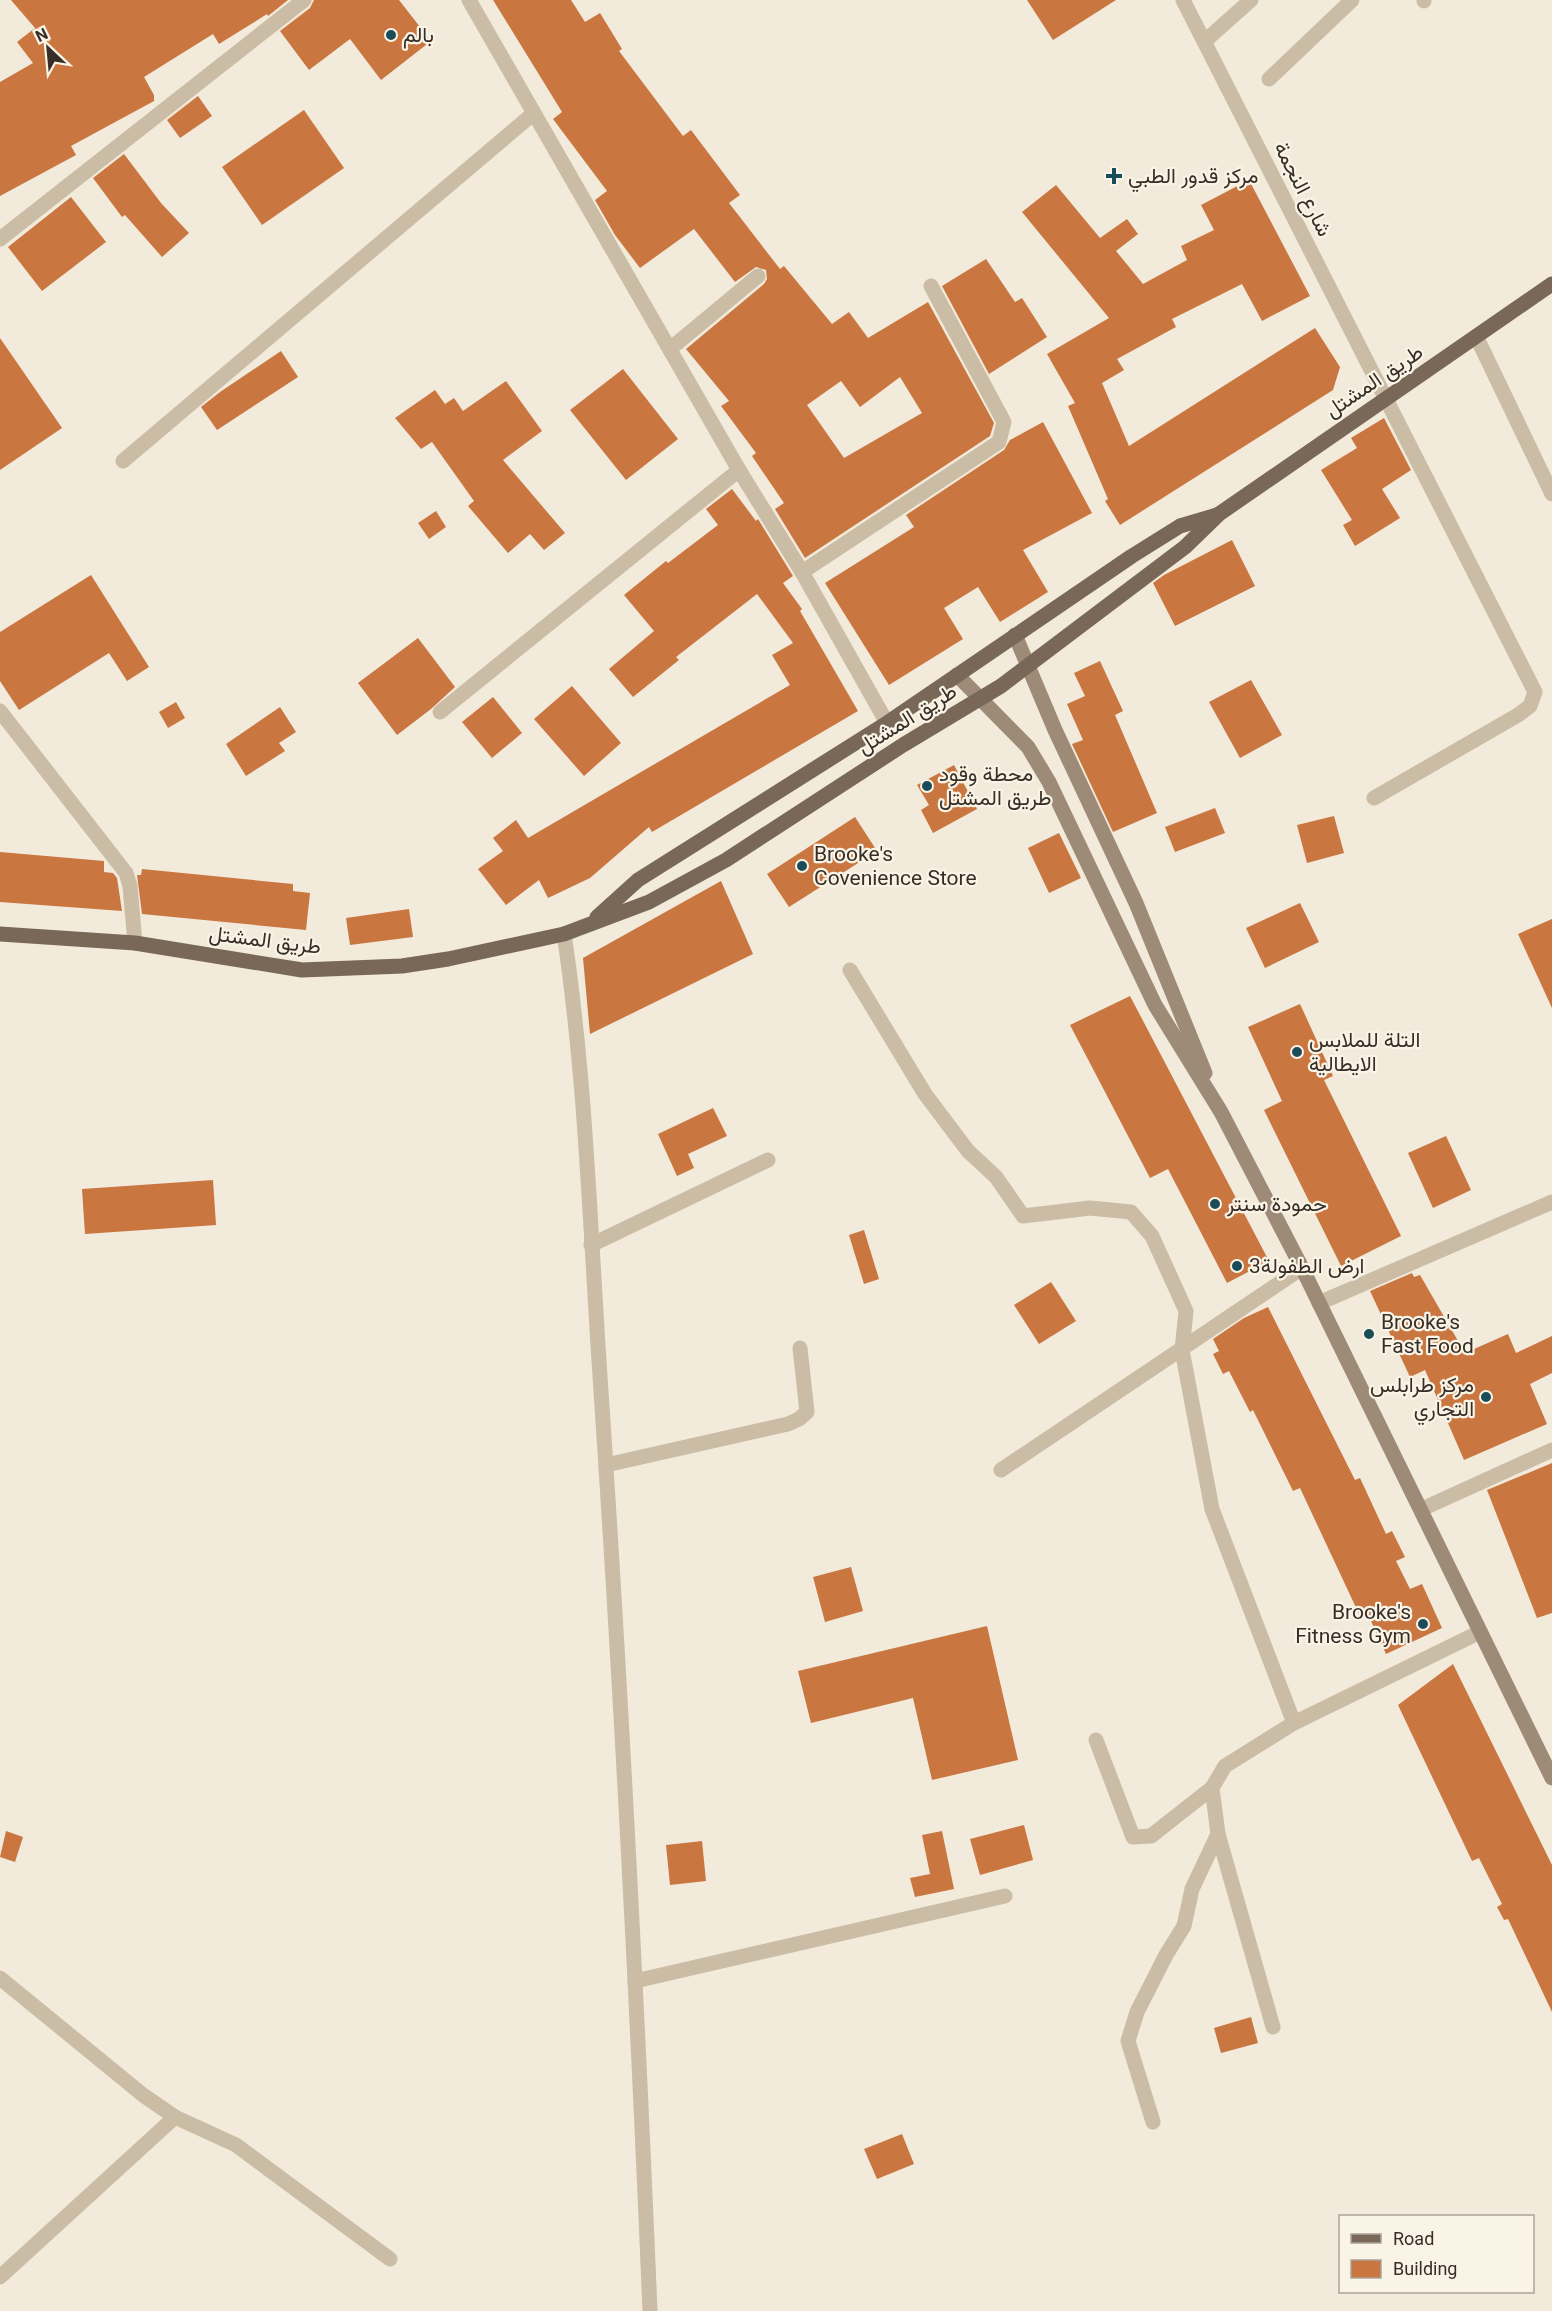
<svg xmlns="http://www.w3.org/2000/svg" width="1552" height="2311" viewBox="0 0 1552 2311" font-family="Roboto,Vazirmatn,sans-serif">
	<rect width="100%" height="100%" fill="#f2eada"/>
	<g fill="#ca7640" fill-rule="evenodd">
		<path d="M 11,0 L 288,0 L 268,16 L 267,14 L 219,44 L 213,34 L 144,77 L 154,95 L 154,101 L 71,146 L 76,155 L 0,196 L 0,82 L 33,63 L 17,42 L 35,28 Z"/>
		<path d="M 314,0 L 399,0 L 431,41 L 381,80 L 350,39 L 309,70 L 280,31 L 310,8 Z"/>
		<path d="M 493,0 L 571,0 L 585,22 L 600,13 L 622,49 L 619,51 L 683,136 L 691,130 L 740,195 L 729,203 L 780,269 L 784,266 L 832,324 L 849,312 L 868,338 L 928,302 L 994,423 L 990,436 L 805,558 L 775,509 L 784,503 L 752,456 L 756,453 L 721,406 L 729,401 L 686,349 L 764,284 L 767,279 L 766,270 L 756,267 L 735,282 L 694,229 L 640,268 L 615,235 L 595,200 L 607,191 L 553,119 L 562,112 ZM 900,377 L 922,413 L 844,458 L 807,405 L 841,381 L 860,407 Z"/>
		<path d="M 1027,0 L 1116,0 L 1053,40 Z"/>
		<path d="M 198,96 L 212,116 L 180,138 L 167,120 Z"/>
		<path d="M 304,110 L 344,168 L 262,225 L 222,167 Z"/>
		<path d="M 124,154 L 161,203 L 189,233 L 162,257 L 125,215 L 122,217 L 93,178 Z"/>
		<path d="M 1249,180 L 1310,296 L 1262,321 L 1242,284 L 1172,319 L 1176,327 L 1117,359 L 1124,370 L 1102,383 L 1129,446 L 1315,328 L 1340,367 L 1333,390 L 1120,525 L 1105,501 L 1108,499 L 1068,406 L 1075,403 L 1047,354 L 1109,318 L 1022,212 L 1056,185 L 1100,238 L 1127,219 L 1138,234 L 1116,251 L 1143,284 L 1187,260 L 1181,246 L 1214,230 L 1201,205 Z"/>
		<path d="M 71,197 L 106,242 L 42,291 L 8,247 Z"/>
		<path d="M 986,259 L 1015,302 L 1022,298 L 1047,337 L 989,374 L 942,286 Z"/>
		<path d="M 0,338 L 62,428 L 0,470 Z"/>
		<path d="M 281,351 L 298,377 L 217,430 L 201,407 L 220,392 Z"/>
		<path d="M 623,369 L 678,439 L 626,480 L 570,410 Z"/>
		<path d="M 506,381 L 542,431 L 503,460 L 565,533 L 544,550 L 530,534 L 508,553 L 468,506 L 474,501 L 432,442 L 421,449 L 395,418 L 435,390 L 445,404 L 454,398 L 463,411 Z"/>
		<path d="M 1384,418 L 1411,470 L 1382,489 L 1400,518 L 1355,546 L 1343,525 L 1352,520 L 1321,470 L 1357,448 L 1351,438 Z"/>
		<path d="M 1043,422 L 1092,513 L 1023,550 L 1048,592 L 1000,622 L 978,587 L 944,608 L 963,639 L 889,685 L 825,583 L 914,527 L 906,515 L 1004,450 L 1010,440 Z"/>
		<path d="M 732,489 L 756,521 L 758,519 L 793,576 L 783,583 L 802,609 L 800,611 L 858,711 L 652,832 L 649,827 L 590,878 L 548,898 L 539,880 L 506,905 L 478,869 L 503,851 L 493,838 L 516,820 L 528,838 L 790,685 L 772,655 L 793,643 L 757,594 L 676,657 L 679,660 L 633,697 L 609,669 L 654,631 L 624,595 L 666,561 L 668,563 L 718,525 L 706,509 Z"/>
		<path d="M 436,511 L 446,527 L 429,539 L 418,523 Z"/>
		<path d="M 1232,540 L 1255,586 L 1175,626 L 1153,583 L 1164,575 Z"/>
		<path d="M 91,575 L 149,667 L 127,681 L 109,653 L 19,710 L 0,681 L 0,632 Z"/>
		<path d="M 418,638 L 455,687 L 431,709 L 397,735 L 358,683 Z"/>
		<path d="M 1100,661 L 1123,711 L 1115,715 L 1157,813 L 1113,832 L 1072,744 L 1083,740 L 1067,704 L 1085,696 L 1074,673 Z"/>
		<path d="M 1251,680 L 1282,735 L 1240,758 L 1209,702 Z"/>
		<path d="M 572,686 L 621,743 L 584,776 L 534,719 Z"/>
		<path d="M 493,697 L 522,733 L 492,758 L 462,722 Z"/>
		<path d="M 176,702 L 185,718 L 168,728 L 159,712 Z"/>
		<path d="M 280,707 L 296,732 L 279,743 L 285,751 L 246,776 L 226,744 Z"/>
		<path d="M 954,765 L 977,809 L 933,833 L 921,810 L 929,805 L 917,785 Z"/>
		<path d="M 1215,808 L 1225,833 L 1175,852 L 1165,827 Z"/>
		<path d="M 1334,816 L 1344,853 L 1307,863 L 1297,825 Z"/>
		<path d="M 855,817 L 877,851 L 789,907 L 767,874 Z"/>
		<path d="M 1059,833 L 1081,878 L 1049,893 L 1028,848 Z"/>
		<path d="M 0,852 L 104,861 L 104,872 L 113,873 L 117,878 L 122,911 L 0,902 Z"/>
		<path d="M 142,869 L 293,884 L 293,891 L 310,893 L 306,930 L 142,914 L 137,875 L 141,875 Z"/>
		<path d="M 721,881 L 753,954 L 590,1034 L 583,958 Z"/>
		<path d="M 1300,903 L 1319,942 L 1265,968 L 1246,928 Z"/>
		<path d="M 409,909 L 413,937 L 350,945 L 346,918 Z"/>
		<path d="M 1552,919 L 1552,1008 L 1518,934 Z"/>
		<path d="M 1130,996 L 1269,1261 L 1227,1283 L 1168,1169 L 1150,1178 L 1070,1025 Z"/>
		<path d="M 1300,1004 L 1333,1076 L 1324,1080 L 1401,1236 L 1341,1266 L 1264,1110 L 1282,1101 L 1248,1027 Z"/>
		<path d="M 713,1108 L 727,1136 L 688,1154 L 694,1168 L 677,1176 L 658,1134 Z"/>
		<path d="M 1446,1136 L 1471,1190 L 1433,1208 L 1408,1153 Z"/>
		<path d="M 213,1180 L 216,1225 L 85,1234 L 82,1189 Z"/>
		<path d="M 864,1230 L 879,1279 L 864,1284 L 849,1235 Z"/>
		<path d="M 1412,1273 L 1414,1277 L 1420,1275 L 1465,1353 L 1508,1334 L 1516,1353 L 1552,1336 L 1552,1373 L 1530,1384 L 1547,1424 L 1464,1460 L 1425,1370 L 1410,1377 L 1370,1291 Z"/>
		<path d="M 1051,1282 L 1076,1321 L 1039,1344 L 1014,1305 Z"/>
		<path d="M 1268,1307 L 1355,1480 L 1360,1478 L 1386,1534 L 1392,1531 L 1405,1557 L 1396,1561 L 1410,1589 L 1422,1584 L 1442,1628 L 1386,1654 L 1366,1610 L 1359,1614 L 1300,1488 L 1293,1491 L 1253,1410 L 1250,1412 L 1229,1371 L 1223,1374 L 1213,1354 L 1219,1351 L 1213,1339 L 1244,1318 Z"/>
		<path d="M 1552,1463 L 1552,1613 L 1537,1618 L 1487,1490 Z"/>
		<path d="M 851,1567 L 863,1611 L 825,1622 L 813,1577 Z"/>
		<path d="M 987,1626 L 1018,1760 L 932,1780 L 913,1698 L 811,1723 L 798,1671 Z"/>
		<path d="M 1453,1664 L 1552,1865 L 1552,2012 L 1508,1919 L 1504,1920 L 1497,1907 L 1502,1904 L 1479,1858 L 1472,1861 L 1398,1705 Z"/>
		<path d="M 1024,1825 L 1033,1860 L 980,1875 L 970,1839 Z"/>
		<path d="M 6,1831 L 23,1837 L 15,1862 L 0,1857 Z"/>
		<path d="M 942,1831 L 954,1889 L 915,1897 L 910,1878 L 930,1874 L 922,1835 Z"/>
		<path d="M 702,1841 L 706,1881 L 670,1885 L 666,1845 Z"/>
		<path d="M 1251,2017 L 1258,2043 L 1221,2053 L 1214,2028 Z"/>
		<path d="M 902,2134 L 914,2164 L 877,2179 L 864,2149 Z"/>
	</g>
	<g fill="none" stroke-linecap="round" stroke-linejoin="round">
		<g stroke="#cbbca5" stroke-width="15">
			<path d="M 469,0 L 739,470 L 802,572 L 887,723"/>
			<path d="M 1183,0 L 1535,692 L 1530,706 L 1518,715 L 1374,798"/>
			<path d="M 1424,0 L 1424,1"/>
			<path d="M 1205,41 L 1251,0"/>
			<path d="M 1269,79 L 1352,0"/>
			<path d="M 0,239 L 304,0"/>
			<path d="M 1477,338 L 1552,494"/>
			<path d="M 670,349 L 758,276"/>
			<path d="M 123,461 L 534,113"/>
			<path d="M 802,572 L 999,442 L 1004,422 L 931,286"/>
			<path d="M 0,711 L 126,873 L 130,886 L 135,943"/>
			<path d="M 440,712 L 739,470"/>
			<path d="M 564,934 C 586,1080 590,1229 600,1376 C 621,1688 637,1999 650,2311"/>
			<path d="M 850,970 L 925,1094 L 968,1151 L 996,1177 L 1023,1216 L 1090,1208 L 1131,1212 L 1152,1236 L 1186,1311 L 1182,1350 L 1212,1509 L 1294,1723"/>
			<path d="M 591,1245 L 768,1160"/>
			<path d="M 1319,1303 L 1552,1202"/>
			<path d="M 606,1465 L 788,1424 L 799,1419 L 807,1412 L 800,1348"/>
			<path d="M 1001,1470 L 1302,1268"/>
			<path d="M 1422,1509 L 1552,1450"/>
			<path d="M 1096,1740 L 1133,1837 L 1151,1836 L 1212,1788 L 1225,1766 L 1294,1723 L 1480,1632"/>
			<path d="M 1212,1788 L 1218,1834 L 1273,2027"/>
			<path d="M 0,1978 L 143,2095 L 175,2117 L 236,2145 L 390,2259"/>
			<path d="M 635,1981 L 1005,1896"/>
			<path d="M 1153,2122 L 1128,2041 L 1137,2012 L 1166,1955 L 1184,1926 L 1192,1889 L 1218,1834"/>
			<path d="M 0,2277 L 175,2117"/>
		</g>
		<g stroke="#9e8b77" stroke-width="15">
			<path d="M 1015,635 L 1055,730 L 1136,903 L 1205,1073"/>
			<path d="M 957,675 L 1028,747 L 1049,782 L 1155,1005 L 1221,1112 L 1302,1268 L 1552,1778"/>
		</g>
		<g stroke="#796857" stroke-width="15">
			<path d="M 597,917 L 638,880 L 887,723 L 1132,556 L 1180,526 L 1217,515"/>
			<path d="M 0,934 L 135,943 L 302,970 L 402,966 L 448,959 L 564,934 L 649,902 L 726,860 L 903,745 L 1001,686 L 1185,547 L 1219,514 L 1552,284"/>
		</g>
	</g>
	<g fill="#1b4c59" stroke="#faf4e6" stroke-width="2">
		<circle cx="391" cy="35" r="6"/>
		<path d="M1111 167h6v6h6v6h-6v6h-6v-6h-6v-6h6z"/>
		<circle cx="927" cy="786" r="6"/>
		<circle cx="802" cy="866" r="6"/>
		<circle cx="1297" cy="1052" r="6"/>
		<circle cx="1215" cy="1204" r="6"/>
		<circle cx="1237" cy="1266" r="6"/>
		<circle cx="1369" cy="1334" r="6"/>
		<circle cx="1486" cy="1397" r="6"/>
		<circle cx="1423" cy="1624" r="6"/>
	</g>
	<g text-anchor="middle" dominant-baseline="central" stroke-width="4.5" stroke-linejoin="round" paint-order="stroke">
		<g font-size="21" fill="#362e27" stroke="#faf4e6" text-anchor="start">
			<text x="403" y="35">بالم</text>
			<text x="1128" y="176">مركز قدور الطبي</text>
			<text x="939" y="774">محطة وقود<tspan x="939" dy="24">طريق المشتل</tspan></text>
			<text x="814" y="854">Brooke's<tspan x="814" dy="24">Covenience Store</tspan></text>
			<text x="1309" y="1040">التلة للملابس<tspan x="1309" dy="24">الايطالية</tspan></text>
			<text x="1227" y="1204">حمودة سنتر</text>
			<text x="1249" y="1266">ارض الطفولة3</text>
			<text x="1381" y="1322">Brooke's<tspan x="1381" dy="24">Fast Food</tspan></text>
			<text x="1474" y="1385" text-anchor="end">مركز طرابلس<tspan x="1474" dy="24">التجاري</tspan></text>
			<text x="1411" y="1612" text-anchor="end">Brooke's<tspan x="1411" dy="24">Fitness Gym</tspan></text>
		</g>
		<g font-size="21" fill="#362e27" stroke="#faf4e6">
			<text transform="translate(1303 189) rotate(63)">شارع النجمة</text>
			<text transform="translate(1374 381) rotate(-34)">طريق المشتل</text>
			<text transform="translate(907 719) rotate(-32)">طريق المشتل</text>
			<text transform="translate(265 940) rotate(7)">طريق المشتل</text>
		</g>
	</g>
	<rect x="1339" y="2215" width="195" height="78" fill="#faf4e6" stroke="#aca59a" stroke-width="1.5"/>
	<rect x="1351" y="2234" width="30" height="9" fill="#796857" stroke="#aca59a" stroke-width="1.5"/>
	<text x="1393" y="2245" font-size="18" fill="#362e27">Road</text>
	<rect x="1351" y="2260" width="30" height="18" fill="#ca7640" stroke="#aca59a" stroke-width="1.5"/>
	<text x="1393" y="2275" font-size="18" fill="#362e27">Building</text>
	<g transform="translate(48 48) rotate(334)" stroke="#faf4e6" stroke-width="4.5" paint-order="stroke">
	<path d="M0-4.5L10 22L0 15L-10 22Z" fill="#362e27"/>
	<text y="-9" font-size="16" font-weight="bold" text-anchor="middle" fill="#362e27">N</text>
	</g>
</svg>
